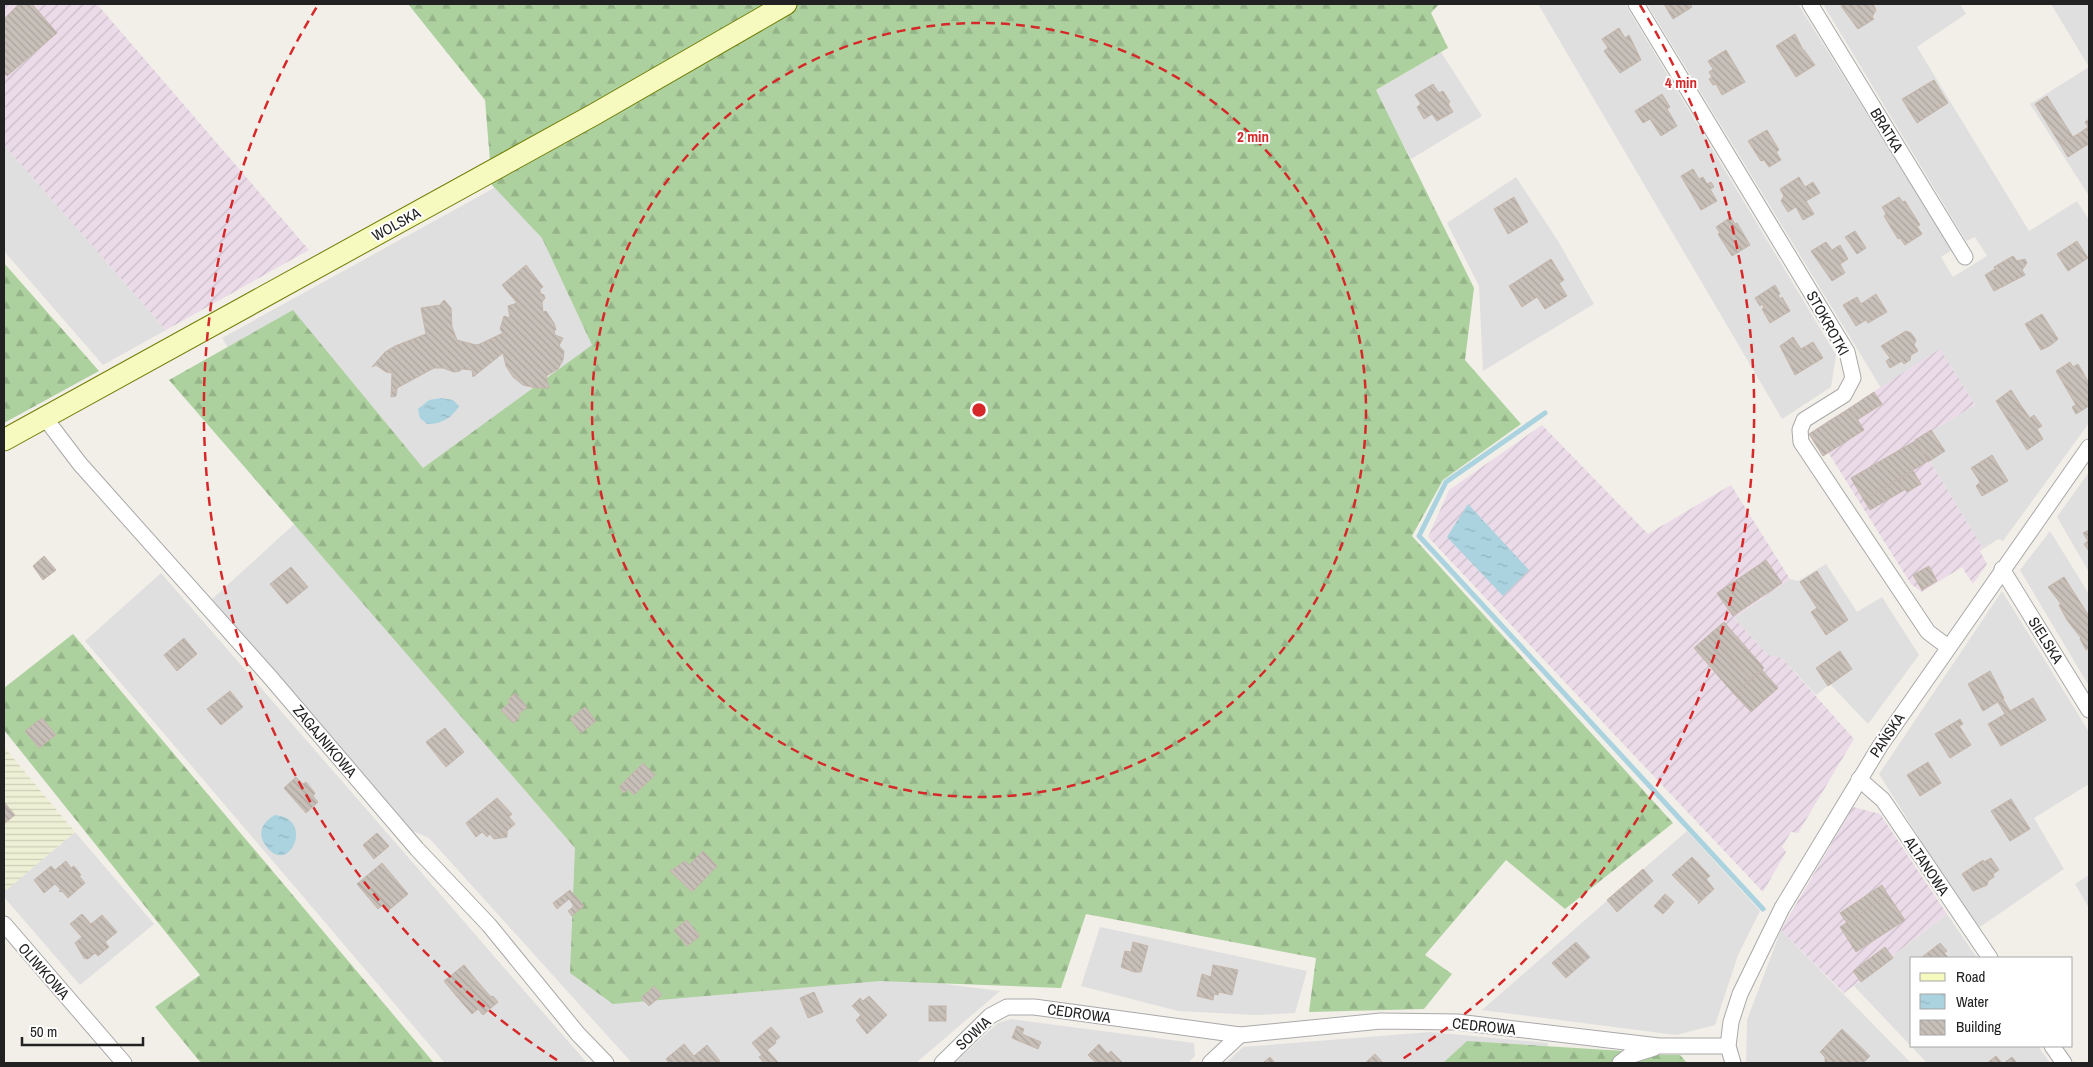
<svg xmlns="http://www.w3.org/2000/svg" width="2093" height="1067" viewBox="0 0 2093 1067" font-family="'Archivo Narrow',sans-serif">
	<defs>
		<pattern id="industrial-furrows" width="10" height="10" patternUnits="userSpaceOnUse" patternTransform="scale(1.25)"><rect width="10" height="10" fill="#ebdbe8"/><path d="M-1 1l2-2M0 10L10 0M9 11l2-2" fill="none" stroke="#c9bcc7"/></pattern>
		<pattern id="farmland-rules" width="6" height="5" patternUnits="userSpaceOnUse" patternTransform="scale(1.25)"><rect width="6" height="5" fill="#eef0d5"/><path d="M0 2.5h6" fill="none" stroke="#ccceb7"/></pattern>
		<pattern id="forest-firs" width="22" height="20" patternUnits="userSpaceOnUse" patternTransform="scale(1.25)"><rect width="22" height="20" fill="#add19e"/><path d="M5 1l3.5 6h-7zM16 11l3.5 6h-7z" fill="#95b388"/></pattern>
		<pattern id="water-ripples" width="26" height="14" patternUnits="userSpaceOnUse" patternTransform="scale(1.25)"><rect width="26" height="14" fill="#aad3df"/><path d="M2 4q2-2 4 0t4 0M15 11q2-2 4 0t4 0" fill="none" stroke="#92b5bf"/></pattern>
		<pattern id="building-back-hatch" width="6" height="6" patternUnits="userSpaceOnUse" patternTransform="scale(1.25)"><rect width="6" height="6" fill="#c7bfb8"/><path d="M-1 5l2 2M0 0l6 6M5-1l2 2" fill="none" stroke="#aba49e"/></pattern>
	</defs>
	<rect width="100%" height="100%" fill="#f2efe9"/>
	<g fill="#e0dfdf">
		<path d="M 1538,4 L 1625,4 L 1836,355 L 1831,387 L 1782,419 Z"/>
		<path d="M 1647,4 L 1798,4 L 1952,250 L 1941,257 L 1953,277 L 1987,256 L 1975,237 L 1966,241 L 1823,4 L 1960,4 L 1966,14 L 1917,47 L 2029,231 L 2077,201 L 2089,220 L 2089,423 L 2003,541 L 1998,539 L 1983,549 L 1917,440 L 1975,405 L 1940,350 L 1881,388 Z"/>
		<path d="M 2051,4 L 2089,4 L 2089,196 L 2030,104 L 2089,67 Z"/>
		<path d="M 1441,52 L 1482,116 L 1411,159 L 1375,91 Z"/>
		<path d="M 590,135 L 868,974 L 1000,991 L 916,1063 L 632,1063 L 429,838 L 410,830 L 211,600 L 323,498 L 222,338 Z"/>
		<path d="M 4,145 L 166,330 L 103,365 L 4,251 Z"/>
		<path d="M 1516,177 L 1558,241 L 1594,304 L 1483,371 L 1479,286 L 1447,223 Z"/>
		<path d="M 2089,472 L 2089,572 L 2057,517 Z"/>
		<path d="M 2050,531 L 2089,594 L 2089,686 L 2020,570 Z"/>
		<path d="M 1826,564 L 1857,612 L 1882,597 L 1919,655 L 1868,724 L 1830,684 L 1816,695 L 1783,659 L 1768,655 L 1734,618 L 1790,579 L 1798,581 Z"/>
		<path d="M 161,573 L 587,1063 L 445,1063 L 85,641 Z"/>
		<path d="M 2002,591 L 2089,732 L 2089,784 L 2034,818 L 2064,869 L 1977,929 L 1879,774 Z"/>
		<path d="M 1687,831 L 1760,911 L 1738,955 L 1715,1025 L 1676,1035 L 1482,1010 Z"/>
		<path d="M 75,832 L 154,924 L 80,985 L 4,897 L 4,892 Z"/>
		<path d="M 2089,875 L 2089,908 L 2075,884 Z"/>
		<path d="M 1947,914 L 1977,958 L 1912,958 L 1912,1046 L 2038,1046 L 2050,1063 L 1927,1063 L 1854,986 Z"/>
		<path d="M 1100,927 L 1307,971 L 1295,1013 L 1255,1015 L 1178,1011 L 1081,986 Z"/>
		<path d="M 1781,930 L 1911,1063 L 1746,1063 L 1747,1020 Z"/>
		<path d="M 1011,1019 L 1194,1043 L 1195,1056 L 1188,1063 L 954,1063 L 998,1023 Z"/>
		<path d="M 1430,1032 L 1548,1043 L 1545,1063 L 1226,1063 L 1243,1047 Z"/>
	</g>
	<g fill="url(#industrial-furrows)">
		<path d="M 4,4 L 97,4 L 309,250 L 166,330 L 4,145 Z"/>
		<path d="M 1940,349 L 1975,405 L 1917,440 L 1983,549 L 1980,551 L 1987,564 L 1973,584 L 1962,567 L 1922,592 L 1911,584 L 1814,430 Z"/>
		<path d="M 1542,425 L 1648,534 L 1731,485 L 1790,579 L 1734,618 L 1768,655 L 1782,658 L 1854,739 L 1798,833 L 1791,832 L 1782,847 L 1786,852 L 1763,892 L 1428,537 L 1449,490 Z"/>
		<path d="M 1853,807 L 1880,814 L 1947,914 L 1844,993 L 1781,930 Z"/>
	</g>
	<path fill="url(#farmland-rules)" d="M 4,747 L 75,832 L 4,892 Z"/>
	<g fill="url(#forest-firs)">
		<path d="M 408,4 L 1439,4 L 1431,13 L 1448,48 L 1376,90 L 1474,288 L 1465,360 L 1521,424 L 1443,480 L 1412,536 L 1673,823 L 1565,909 L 1506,860 L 1425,955 L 1452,974 L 1424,1009 L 1309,1012 L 1316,958 L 1086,914 L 1061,988 L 880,981 L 613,1004 L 570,973 L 575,848 L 169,380 L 293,310 L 423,468 L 592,345 L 542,238 L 492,185 L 485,100 Z"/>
		<path d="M 4,263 L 99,371 L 4,423 Z"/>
		<path d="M 73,634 L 434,1063 L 201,1063 L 155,1007 L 200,975 L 4,730 L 4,688 Z"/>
		<path d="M 1467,1041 L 1624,1051 L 1611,1063 L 1443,1063 Z"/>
		<path d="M 1652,1055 L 1680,1055 L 1687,1063 L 1625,1063 Z"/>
	</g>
	<g fill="url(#water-ripples)">
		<path d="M 441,398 L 453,400 L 459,406 C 452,418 440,425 427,424 L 420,418 L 418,409 L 429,400 Z"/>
		<path d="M 1468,504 L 1529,570 L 1503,596 L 1447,537 Z"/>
		<path d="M 275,815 C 317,819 287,881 264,843 C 257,831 264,821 275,815 Z"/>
	</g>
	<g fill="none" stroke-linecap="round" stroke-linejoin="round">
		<path stroke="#aad3df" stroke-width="5" d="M 1545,413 L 1446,482 L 1419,536 L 1763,909"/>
	</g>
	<g fill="url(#building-back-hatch)" stroke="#c4b6ab">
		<path d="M 19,4 L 32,4 L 57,33 L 7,76 L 4,73 L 4,19 Z"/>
		<path d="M 1664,4 L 1690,4 L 1692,7 L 1673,19 Z"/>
		<path d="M 1845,4 L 1873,4 L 1876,10 L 1872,17 L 1874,19 L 1858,29 L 1841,6 Z"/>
		<path d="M 1619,28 L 1625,38 L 1629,35 L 1641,60 L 1620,73 L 1604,51 L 1608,48 L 1602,39 Z"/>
		<path d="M 1795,34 L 1803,50 L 1804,50 L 1815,65 L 1796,77 L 1776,46 Z"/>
		<path d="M 1726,50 L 1745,82 L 1722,95 L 1716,84 L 1713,85 L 1709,79 L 1712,77 L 1709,72 L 1713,69 L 1708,61 Z"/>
		<path d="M 1934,80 L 1948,103 L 1917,123 L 1902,99 Z"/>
		<path d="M 1433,84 L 1439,93 L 1443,91 L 1450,102 L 1448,104 L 1453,112 L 1437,121 L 1432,114 L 1424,119 L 1417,107 L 1421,104 L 1415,95 Z"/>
		<path d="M 1662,94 L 1670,107 L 1667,109 L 1677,126 L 1661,136 L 1650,119 L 1643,123 L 1635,111 Z"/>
		<path d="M 2047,96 L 2073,137 L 2060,144 L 2035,104 Z"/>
		<path d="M 2089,119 L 2089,144 L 2085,146 L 2078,134 L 2088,127 L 2085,122 Z"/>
		<path d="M 1767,130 L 1779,150 L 1776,152 L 1781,160 L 1769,167 L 1764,160 L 1761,161 L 1748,141 Z"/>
		<path d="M 2078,134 L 2085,146 L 2068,157 L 2060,144 Z"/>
		<path d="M 1693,169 L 1699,179 L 1703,177 L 1707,184 L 1711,182 L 1714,187 L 1710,189 L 1717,201 L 1701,210 L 1681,176 Z"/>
		<path d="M 1799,177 L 1805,187 L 1813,182 L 1820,193 L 1806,201 L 1814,214 L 1803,220 L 1796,207 L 1788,212 L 1781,201 L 1784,196 L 1780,189 Z"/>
		<path d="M 1514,197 L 1528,222 L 1508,234 L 1494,209 Z"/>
		<path d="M 1899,197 L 1903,202 L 1905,201 L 1920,225 L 1917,226 L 1922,234 L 1905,245 L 1900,238 L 1898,239 L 1884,216 L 1886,214 L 1882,207 Z"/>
		<path d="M 1731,217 L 1735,224 L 1737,223 L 1750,245 L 1732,256 L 1718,234 L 1720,233 L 1716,227 Z"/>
		<path d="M 1855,231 L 1866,248 L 1857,254 L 1845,237 Z"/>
		<path d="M 2077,241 L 2088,258 L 2068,271 L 2057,254 Z"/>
		<path d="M 1826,242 L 1832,250 L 1840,245 L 1848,259 L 1840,264 L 1845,273 L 1832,281 L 1811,251 Z"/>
		<path d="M 2013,256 L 2017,261 L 2025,259 L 2027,263 L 2022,270 L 2025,275 L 1994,291 L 1985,275 L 1995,269 L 1994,267 Z"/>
		<path d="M 1551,259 L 1564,280 L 1559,283 L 1567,296 L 1545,309 L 1537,297 L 1522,307 L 1509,286 Z"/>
		<path d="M 526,265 L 543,287 L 540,289 L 540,293 L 544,295 L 545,298 L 542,302 L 543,312 L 546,311 L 554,323 L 556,330 L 554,330 L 555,335 L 563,338 L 559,346 L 564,351 L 563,360 L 558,369 L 546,376 L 549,388 L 536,388 L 523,385 L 513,377 L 506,366 L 503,353 L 473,377 L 472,370 L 461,369 L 460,371 L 454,372 L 443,368 L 434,368 L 397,388 L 396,396 L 391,397 L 392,373 L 386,372 L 376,365 L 372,367 L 385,352 L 395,346 L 426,334 L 421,308 L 440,305 L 444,300 L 451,308 L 452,327 L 457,340 L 476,345 L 480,344 L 503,333 L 500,329 L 504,316 L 510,318 L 508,306 L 517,303 L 502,285 Z"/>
		<path d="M 1775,285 L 1780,294 L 1778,295 L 1780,299 L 1782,297 L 1790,311 L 1770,323 L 1762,309 L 1764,308 L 1762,304 L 1760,306 L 1755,298 Z"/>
		<path d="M 1876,294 L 1887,312 L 1868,323 L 1866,320 L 1856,326 L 1843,305 L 1857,297 L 1861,304 Z"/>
		<path d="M 2042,314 L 2058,339 L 2051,345 L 2041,350 L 2025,324 Z"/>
		<path d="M 1906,331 L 1911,333 L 1916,340 L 1914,345 L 1918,351 L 1911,355 L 1910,360 L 1904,364 L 1902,361 L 1890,368 L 1886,361 L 1890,358 L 1881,346 Z"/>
		<path d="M 1793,337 L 1801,349 L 1813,342 L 1823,358 L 1795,375 L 1780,346 Z"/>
		<path d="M 2070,362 L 2073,367 L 2078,364 L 2089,383 L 2089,406 L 2076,414 L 2072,407 L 2076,405 L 2056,371 Z"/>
		<path d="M 2011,390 L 2022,407 L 2006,417 L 1996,401 Z"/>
		<path d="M 1874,392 L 1882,404 L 1857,420 L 1850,408 Z"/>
		<path d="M 2022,407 L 2030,418 L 2034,415 L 2042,426 L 2037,429 L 2043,439 L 2027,450 L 2006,417 Z"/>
		<path d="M 1850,408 L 1864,430 L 1823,456 L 1809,434 Z"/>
		<path d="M 1931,430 L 1945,451 L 1928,462 L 1915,440 Z"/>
		<path d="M 1915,441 L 1928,461 L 1864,500 L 1851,478 Z"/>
		<path d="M 1992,455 L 2008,481 L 1982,496 L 1976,486 L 1980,482 L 1971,468 Z"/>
		<path d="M 1913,471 L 1921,484 L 1907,492 L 1899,479 Z"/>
		<path d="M 1899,479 L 1906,489 L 1870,510 L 1864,500 Z"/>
		<path d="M 2089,530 L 2089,551 L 2084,544 L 2088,541 L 2083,533 Z"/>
		<path d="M 44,556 L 56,570 L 43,580 L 33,566 Z"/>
		<path d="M 1766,560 L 1782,583 L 1733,616 L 1717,593 Z"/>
		<path d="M 1929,566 L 1937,581 L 1922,590 L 1913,575 Z"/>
		<path d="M 291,567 L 308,587 L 287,604 L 270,584 Z"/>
		<path d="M 1817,571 L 1848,620 L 1826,635 L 1811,612 L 1817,608 L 1800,582 Z"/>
		<path d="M 2064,577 L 2089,616 L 2089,648 L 2086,650 L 2080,639 L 2081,638 L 2067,620 L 2059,605 L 2061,604 L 2048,587 Z"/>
		<path d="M 1724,622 L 1764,668 L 1751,679 L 1711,633 Z"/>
		<path d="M 1711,633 L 1751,679 L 1734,694 L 1694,648 Z"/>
		<path d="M 184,638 L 197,654 L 177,671 L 164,655 Z"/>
		<path d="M 1840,651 L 1852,669 L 1828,686 L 1816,668 Z"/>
		<path d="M 1762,670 L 1778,688 L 1751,712 L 1734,694 Z"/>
		<path d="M 1990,671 L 2004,698 L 1983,711 L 1968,684 Z"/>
		<path d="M 230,691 L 243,707 L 221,725 L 207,709 Z"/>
		<path d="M 515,693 L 527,707 L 518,715 L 520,717 L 513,723 L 501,710 L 510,702 L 508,700 Z"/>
		<path d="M 2033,698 L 2046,720 L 2001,746 L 1988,724 L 2005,714 L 1998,702 L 2003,699 L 2010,711 Z"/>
		<path d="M 585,707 L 596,721 L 581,733 L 570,719 Z"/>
		<path d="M 42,718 L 56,735 L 39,748 L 25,731 Z"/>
		<path d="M 1960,719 L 1963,724 L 1959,726 L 1971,745 L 1950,758 L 1935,734 Z"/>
		<path d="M 445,728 L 464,752 L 446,767 L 426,742 Z"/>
		<path d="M 1928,762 L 1941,783 L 1920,796 L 1907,775 Z"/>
		<path d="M 643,763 L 655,775 L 634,795 L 628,789 L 624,793 L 619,787 Z"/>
		<path d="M 296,777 L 303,784 L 306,782 L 315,793 L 313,796 L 318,802 L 306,813 L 284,788 Z"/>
		<path d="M 497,798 L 512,814 L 509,817 L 515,824 L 507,831 L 507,837 L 494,839 L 490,834 L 487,837 L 482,832 L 476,837 L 466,823 Z"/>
		<path d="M 2011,799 L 2030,829 L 2010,841 L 1991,811 Z"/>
		<path d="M 4,802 L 15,815 L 5,823 L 4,821 Z"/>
		<path d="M 377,833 L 389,846 L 374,859 L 363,845 Z"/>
		<path d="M 703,851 L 717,866 L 692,892 L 670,871 L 685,861 L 689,865 Z"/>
		<path d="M 1692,857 L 1710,876 L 1706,879 L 1714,889 L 1698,904 L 1699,902 L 1672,875 Z"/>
		<path d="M 1991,858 L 1999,870 L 1993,874 L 1994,877 L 1988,881 L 1987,885 L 1973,891 L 1962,874 L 1983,860 L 1984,862 Z"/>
		<path d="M 66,861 L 71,868 L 74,866 L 81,875 L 79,876 L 85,883 L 68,898 L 62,891 L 60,892 L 59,891 L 61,890 L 55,884 L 44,893 L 34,880 L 51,866 L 55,870 Z"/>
		<path d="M 382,863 L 408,894 L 389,910 L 384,904 L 378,909 L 357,884 Z"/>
		<path d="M 1643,869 L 1653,881 L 1617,912 L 1607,900 Z"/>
		<path d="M 1882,885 L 1888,895 L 1847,923 L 1840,913 Z"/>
		<path d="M 570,890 L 584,906 L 572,916 L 568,911 L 574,906 L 569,899 L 557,909 L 553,903 Z"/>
		<path d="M 1665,894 L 1674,902 L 1663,914 L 1654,906 Z"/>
		<path d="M 1888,895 L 1905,920 L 1856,952 L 1840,927 Z"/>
		<path d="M 82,914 L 91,924 L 102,915 L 117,932 L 105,942 L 109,947 L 98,956 L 95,953 L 88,959 L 84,958 L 75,943 L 82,937 L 70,924 Z"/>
		<path d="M 687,920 L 700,936 L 687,946 L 674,930 Z"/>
		<path d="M 1133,942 L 1148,946 L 1141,972 L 1134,972 L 1121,967 L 1125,951 L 1131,952 Z"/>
		<path d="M 1576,942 L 1590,957 L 1566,978 L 1552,963 Z"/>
		<path d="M 1940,943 L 1947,951 L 1944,953 L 1949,958 L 1921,958 Z"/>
		<path d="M 1885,947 L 1893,958 L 1861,982 L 1853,971 Z"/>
		<path d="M 464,965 L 477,981 L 458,998 L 444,981 Z"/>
		<path d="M 1213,965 L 1238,970 L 1232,995 L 1219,992 L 1218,995 L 1214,994 L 1213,1000 L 1197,996 L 1202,974 L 1211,977 Z"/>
		<path d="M 477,981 L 491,997 L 493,996 L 498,1002 L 483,1015 L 478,1009 L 472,1014 L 458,998 Z"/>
		<path d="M 654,986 L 662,995 L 649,1006 L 641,998 Z"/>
		<path d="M 814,992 L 823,1012 L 808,1018 L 800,998 Z"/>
		<path d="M 869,996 L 887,1015 L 867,1034 L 856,1020 L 861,1015 L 852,1006 L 860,998 L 863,1001 Z"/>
		<rect x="929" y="1006" width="17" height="15"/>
		<path d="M 1017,1026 L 1024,1029 L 1022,1034 L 1041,1042 L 1038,1049 L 1012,1038 Z"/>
		<path d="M 771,1027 L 780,1037 L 775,1041 L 776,1043 L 767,1050 L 778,1062 L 764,1063 L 759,1057 L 762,1055 L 752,1043 Z"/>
		<path d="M 1842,1029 L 1870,1056 L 1863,1063 L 1825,1063 L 1825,1057 L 1820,1052 Z"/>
		<path d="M 684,1044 L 694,1056 L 707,1045 L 720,1061 L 718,1063 L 669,1063 L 666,1059 Z"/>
		<path d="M 1099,1044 L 1108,1054 L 1111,1051 L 1123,1063 L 1096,1063 L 1088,1055 Z"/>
		<path d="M 1375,1054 L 1383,1063 L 1365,1063 Z"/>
		<path d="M 1996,1056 L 2002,1063 L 1987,1063 Z"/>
		<path d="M 1270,1057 L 1275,1063 L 1263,1063 Z"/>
		<path d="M 2012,1057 L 2017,1063 L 2004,1063 Z"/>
	</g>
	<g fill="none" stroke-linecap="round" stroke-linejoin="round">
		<defs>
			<g id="street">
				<path d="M 1636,4 L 1847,352 L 1853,378 L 1844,395 L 1804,420 L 1800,430 L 1801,442 L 1928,632 L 1948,647"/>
				<path d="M 1810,4 L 1965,257"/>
				<path d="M 45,418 L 80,464 L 270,677 L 417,849 L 489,925 L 578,1034 L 606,1063"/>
				<path d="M 2002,569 L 2089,710"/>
				<path d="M 1859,779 L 1883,800 L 1990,958"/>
				<path d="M 4,924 L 124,1063"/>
				<path d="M 2052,1046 L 2064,1063"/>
				<path d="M 942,1063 L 990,1016 L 1007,1007 L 1034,1007 L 1240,1035 L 1381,1021 L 1457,1022 L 1659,1046 L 1728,1046"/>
				<path d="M 1210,1063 L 1240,1035"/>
				<path d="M 1620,1063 L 1629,1056 L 1654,1048"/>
				<path d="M 1733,1063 L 1728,1046 L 1731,1022 L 1740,994 L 1782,908 L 1880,746 L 2089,447"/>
			</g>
			<path id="secondary" d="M 4,440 L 595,114 L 786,4"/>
		</defs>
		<use href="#street" stroke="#a9a9a9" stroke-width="17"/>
		<use href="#secondary" stroke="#707d05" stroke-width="23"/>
		<use href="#street" stroke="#fff" stroke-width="15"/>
		<use href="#secondary" stroke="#f7fabf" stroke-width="21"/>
	</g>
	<g fill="none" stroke="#d62828" stroke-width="2.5" stroke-dasharray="9 6">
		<circle cx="979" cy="410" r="387"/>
		<path d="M557 1060A775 775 0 0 1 318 5M1640 5A775 775 0 0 1 1401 1060"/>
	</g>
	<g text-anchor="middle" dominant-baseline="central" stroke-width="4" stroke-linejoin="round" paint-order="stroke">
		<g font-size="15" fill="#222" stroke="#fff">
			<text transform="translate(1887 130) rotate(59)">BRATKA</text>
			<text transform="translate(396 224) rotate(-29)">WOLSKA</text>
			<text transform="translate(1828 323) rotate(61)">STOKROTKI</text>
			<text transform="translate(2046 640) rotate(58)">SIELSKA</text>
			<text transform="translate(1887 735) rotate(-56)">PAŃSKA</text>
			<text transform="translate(325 741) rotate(50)">ZAGAJNIKOWA</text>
			<text transform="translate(1927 866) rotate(56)">ALTANOWA</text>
			<text transform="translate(44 971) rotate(49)">OLIWKOWA</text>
			<text transform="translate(1079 1013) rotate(8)">CEDROWA</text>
			<text transform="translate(1484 1026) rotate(6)">CEDROWA</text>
			<text transform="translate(973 1033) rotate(-43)">SOWIA</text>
		</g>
	</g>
	<circle cx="979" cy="410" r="8" fill="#d62828" stroke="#fff" stroke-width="2.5"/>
	<g font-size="15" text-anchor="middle" font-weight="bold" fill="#d62828" stroke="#fff" stroke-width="4" stroke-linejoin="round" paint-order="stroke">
		<text x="1681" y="88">4 min</text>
		<text x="1253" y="142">2 min</text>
	</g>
	<rect width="2093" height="1067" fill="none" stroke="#222222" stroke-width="10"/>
	<rect x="1910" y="957" width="162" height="90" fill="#ffffff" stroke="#a7a7a7"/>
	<rect x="1920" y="973" width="25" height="8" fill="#f7fabf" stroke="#a7a7a7"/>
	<text x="1956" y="982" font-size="15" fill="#222222">Road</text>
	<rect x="1920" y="994" width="25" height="15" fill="url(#water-ripples)" stroke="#a7a7a7"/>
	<text x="1956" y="1007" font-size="15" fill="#222222">Water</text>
	<rect x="1920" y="1020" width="25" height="15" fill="url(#building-back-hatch)" stroke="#a7a7a7"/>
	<text x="1956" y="1032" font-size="15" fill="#222222">Building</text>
	<path d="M22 1037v8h121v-8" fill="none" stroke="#222222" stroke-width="2.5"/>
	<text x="30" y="1037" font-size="15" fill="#222222" stroke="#ffffff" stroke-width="4" paint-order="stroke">50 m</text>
</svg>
